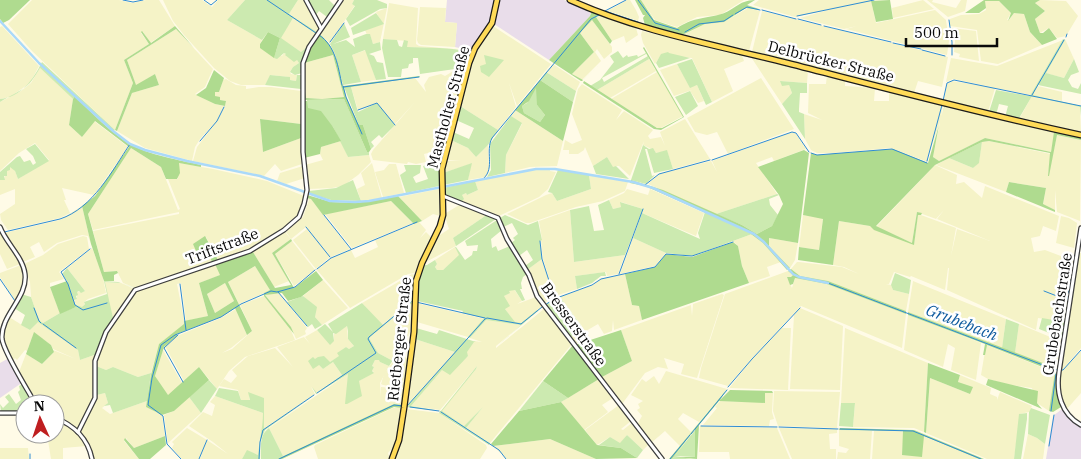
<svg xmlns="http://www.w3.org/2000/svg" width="1081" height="459" viewBox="0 0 1081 459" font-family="'IBM Plex Serif',serif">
	<rect width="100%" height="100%" fill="#fffbe7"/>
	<g fill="#e9ddea">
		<path d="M 447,0 L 494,0 L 490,22 L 471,51 L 455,47 L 457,23 L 445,22 Z"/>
		<path d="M 498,0 L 564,0 L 591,13 L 590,16 L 549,60 L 494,24 Z"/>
		<path d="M 9,358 L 23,382 L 0,398 L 0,363 Z"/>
		<path d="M 1062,409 L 1070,419 L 1081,427 L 1081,459 L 1046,459 L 1053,416 Z"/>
	</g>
	<g fill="#f5f3c7">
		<path d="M 32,0 L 119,0 L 132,3 L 146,0 L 159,0 L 175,26 L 150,43 L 143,32 L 141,33 L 149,44 L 124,60 L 133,83 L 115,130 L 32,51 L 8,24 Z"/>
		<path d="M 163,0 L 202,0 L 212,7 L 218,0 L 245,0 L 227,20 L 262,40 L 260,44 L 282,56 L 284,53 L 297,60 L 299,63 L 293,67 L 290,72 L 291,74 L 297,75 L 296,81 L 290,80 L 289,77 L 271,75 L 265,85 L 241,85 L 230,81 L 214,68 L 184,35 L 173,21 Z"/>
		<path d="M 298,0 L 305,0 L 319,29 L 317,32 L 289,14 Z"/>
		<path d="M 342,0 L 354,0 L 352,4 L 355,5 L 330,43 L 319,34 Z"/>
		<path d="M 627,0 L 630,0 L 636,10 L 639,17 L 638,21 L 607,11 Z"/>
		<path d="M 641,0 L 744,0 L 720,15 L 697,17 L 677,27 L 655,20 Z"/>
		<path d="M 759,0 L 873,0 L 871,1 L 876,23 L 935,10 L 946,20 L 949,41 L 947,55 L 846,29 L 857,26 L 844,29 L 800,18 L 835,8 L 795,17 L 753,5 Z"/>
		<path d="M 923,0 L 934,9 L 893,18 L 892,8 Z"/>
		<path d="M 927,0 L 933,0 L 932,2 L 956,8 L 961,0 L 967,0 L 965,11 L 948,17 Z"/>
		<path d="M 1040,0 L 1066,1 L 1078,16 L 1066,36 L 1057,38 L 1049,28 L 1040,33 L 1035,19 L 1045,11 L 1035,3 Z"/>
		<path d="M 985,1 L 999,1 L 1011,13 L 1007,20 L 1009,20 L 1014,13 L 1024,14 L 1030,32 L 1042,45 L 998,64 L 981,61 L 977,30 L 950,26 L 950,19 L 961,15 L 979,14 L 986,10 Z"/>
		<path d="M 389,3 L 418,8 L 416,44 L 419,46 L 455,49 L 407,47 L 407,41 L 383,39 Z"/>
		<path d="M 420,7 L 446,8 L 445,22 L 457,23 L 455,47 L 421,45 L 418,43 L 417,40 Z"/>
		<path d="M 387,8 L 380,42 L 373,44 L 370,35 L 367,35 L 365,30 L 383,24 L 376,12 Z"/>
		<path d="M 748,8 L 760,11 L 749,51 L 683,35 L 705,24 L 724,22 Z"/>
		<path d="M 762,11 L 948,57 L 942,87 L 918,81 L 914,93 L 752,52 Z"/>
		<path d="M 599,15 L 636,28 L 638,35 L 626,43 L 624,36 L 612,41 L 596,17 Z"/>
		<path d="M 293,18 L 316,34 L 308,46 L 301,52 L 280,38 Z"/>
		<path d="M 592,20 L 612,47 L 612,52 L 604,59 L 597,49 L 595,52 L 601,61 L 582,80 L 572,74 L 594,52 L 580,33 Z"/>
		<path d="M 2,26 L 39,66 L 30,83 L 10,97 L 0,99 L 0,27 Z"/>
		<path d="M 493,26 L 551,64 L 517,106 L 509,83 L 516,107 L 498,130 L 460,106 L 474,52 Z"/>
		<path d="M 952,28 L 976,31 L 979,61 L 959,57 L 960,54 L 954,52 L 955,41 Z"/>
		<path d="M 176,29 L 213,69 L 205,87 L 195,94 L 215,104 L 224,106 L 217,121 L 200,139 L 195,147 L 192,161 L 145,148 L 117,131 L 132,93 L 159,85 L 155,74 L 136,86 L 127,60 Z"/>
		<path d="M 642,31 L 742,55 L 744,61 L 724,69 L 733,91 L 712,102 L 692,58 L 661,55 L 655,64 L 643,43 L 641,35 Z"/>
		<path d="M 1065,39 L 1074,59 L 1064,78 L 1045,73 Z"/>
		<path d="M 1063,40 L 1031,95 L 995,88 L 988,112 L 944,101 L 947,84 L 951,81 L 992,87 L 953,79 L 946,82 L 951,58 L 997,66 Z"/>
		<path d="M 366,50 L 376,80 L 361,82 L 352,55 Z"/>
		<path d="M 333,55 L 344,97 L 322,99 L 306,98 L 304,63 Z"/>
		<path d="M 751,57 L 808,71 L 807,83 L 780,81 L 789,85 L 792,93 L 782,104 Z"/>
		<path d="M 649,59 L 656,71 L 610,98 L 597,90 Z"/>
		<path d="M 553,64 L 580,82 L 576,91 L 546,72 Z"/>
		<path d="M 677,64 L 690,87 L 697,85 L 704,101 L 698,103 L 690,91 L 692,90 L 674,96 L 660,70 Z"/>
		<path d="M 40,68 L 73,99 L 69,125 L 82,137 L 94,121 L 128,147 L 94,195 L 62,188 L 66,200 L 64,200 L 70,213 L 60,218 L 8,230 L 1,220 L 0,214 L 15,204 L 15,189 L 0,195 L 0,180 L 4,180 L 6,170 L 10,167 L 12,167 L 15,171 L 18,179 L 49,160 L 35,143 L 19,153 L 0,171 L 0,102 L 21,91 L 31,83 Z"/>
		<path d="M 455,70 L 462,83 L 442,159 L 435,160 L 432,152 L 424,154 L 426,162 L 416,164 L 408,162 L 407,164 L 373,160 L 371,154 L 373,150 L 395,125 L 415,102 L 395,124 L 377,103 L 358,110 L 351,87 L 415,78 L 426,92 L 424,85 L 429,77 L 441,74 L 445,76 Z"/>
		<path d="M 657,72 L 683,116 L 659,129 L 611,99 Z"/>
		<path d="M 827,74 L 845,80 L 845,86 L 875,88 L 874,101 L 889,101 L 889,92 L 943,105 L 941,116 L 945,106 L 1055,132 L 1051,152 L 985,138 L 939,161 L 933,157 L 940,122 L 927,159 L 928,162 L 890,148 L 835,153 L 817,153 L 811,150 L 805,139 L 804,114 L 822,120 L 808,113 L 809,84 L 826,84 Z"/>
		<path d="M 761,78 L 794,129 L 728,154 L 717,132 L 707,135 L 695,132 L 687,118 Z"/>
		<path d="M 226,79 L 236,85 L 246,86 L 246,89 L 259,87 L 271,87 L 301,91 L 301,124 L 260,119 L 263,152 L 301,138 L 302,164 L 281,171 L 275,164 L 264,176 L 193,161 L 197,147 L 217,121 L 225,106 L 226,101 L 220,100 L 215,96 L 215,92 L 219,92 L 223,80 Z"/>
		<path d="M 582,84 L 622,110 L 616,120 L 624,111 L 653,130 L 648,136 L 650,139 L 661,137 L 665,146 L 660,132 L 685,119 L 710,159 L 673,169 L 667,151 L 656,153 L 654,150 L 643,145 L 644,141 L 630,176 L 619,166 L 616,166 L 613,168 L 607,157 L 593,166 L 585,147 L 584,150 L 578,154 L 569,154 L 569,150 L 563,150 L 565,140 L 572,144 L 582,140 L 572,114 L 578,89 Z"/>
		<path d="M 1038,86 L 1062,92 L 1062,101 L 1032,95 Z"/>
		<path d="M 1032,96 L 1080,107 L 1081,133 L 1018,121 Z"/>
		<path d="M 515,110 L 563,141 L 557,166 L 530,167 L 505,173 L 506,155 L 522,124 L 511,116 Z"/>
		<path d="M 792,132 L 796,134 L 806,149 L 774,161 L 772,157 L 756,163 L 777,194 L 716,214 L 648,184 L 659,174 L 711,161 L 717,172 L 712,161 Z"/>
		<path d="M 1057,135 L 1081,140 L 1080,221 L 1057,212 L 1055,190 L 1055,210 L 1043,205 L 1046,188 L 1009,182 L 1006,192 L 936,165 L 949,158 L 973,168 L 979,162 L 982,142 L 989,141 L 1051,154 L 1048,176 Z"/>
		<path d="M 451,140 L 468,148 L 476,157 L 488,145 L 489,170 L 485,177 L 468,180 L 471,164 L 443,173 L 446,161 L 461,161 L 446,160 Z"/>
		<path d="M 341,141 L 348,157 L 369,155 L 371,162 L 358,175 L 343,186 L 332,188 L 309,189 L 305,165 L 323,160 L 320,154 L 321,147 Z"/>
		<path d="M 131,148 L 161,167 L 178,210 L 180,209 L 168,179 L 178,179 L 179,163 L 213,169 L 267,181 L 304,196 L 302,207 L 299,216 L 292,223 L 259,245 L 218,260 L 206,237 L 196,251 L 185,253 L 185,256 L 208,252 L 212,262 L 136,288 L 123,283 L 117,271 L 104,272 L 93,231 L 179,214 L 179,212 L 93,230 L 88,214 Z"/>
		<path d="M 372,163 L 382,198 L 361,201 L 357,189 L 365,185 L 361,173 Z"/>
		<path d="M 389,164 L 396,164 L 404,193 L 383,197 L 375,172 L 384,170 Z"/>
		<path d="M 935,165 L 957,175 L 956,184 L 964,182 L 982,198 L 985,186 L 1059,216 L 1056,231 L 1043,226 L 1040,236 L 1031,238 L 1034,252 L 1045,250 L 1074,261 L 1065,322 L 1038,318 L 1036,330 L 947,290 L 949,268 L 948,268 L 945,290 L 911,276 L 910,277 L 894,272 L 889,284 L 886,284 L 891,285 L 893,290 L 909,294 L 906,311 L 828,281 L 800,276 L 791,269 L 797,262 L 799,262 L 842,267 L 859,274 L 844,267 L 833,265 L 839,221 L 870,226 L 914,244 L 918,214 L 921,215 L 956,228 L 951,256 L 957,229 L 990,241 L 937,219 L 944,210 L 936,219 L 917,212 L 912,243 L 876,227 Z"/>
		<path d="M 303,166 L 305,178 L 286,184 L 277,181 L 280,173 Z"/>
		<path d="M 536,169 L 550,169 L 550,171 L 556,172 L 548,189 L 539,197 L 501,215 L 498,216 L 461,202 L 462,195 L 466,193 L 467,195 L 478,190 L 475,181 Z"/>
		<path d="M 589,175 L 628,182 L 625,191 L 603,201 L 576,207 L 530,223 L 526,223 L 507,214 L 546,195 L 552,193 L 557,201 L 591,189 Z"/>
		<path d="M 439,189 L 440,216 L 433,214 L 422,221 L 399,197 Z"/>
		<path d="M 627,189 L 648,195 L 650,189 L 704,213 L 696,236 L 642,213 L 643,209 L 621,202 L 621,207 L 613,209 L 609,200 L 624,193 Z"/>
		<path d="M 307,198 L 311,199 L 350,249 L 331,257 L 306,227 L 291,239 L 286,232 L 303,217 L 309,200 Z"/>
		<path d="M 391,201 L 413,223 L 352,248 L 325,214 Z"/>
		<path d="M 461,204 L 488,214 L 453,238 L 456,246 L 424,263 L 437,237 L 449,229 L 445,217 L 446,213 Z"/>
		<path d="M 82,206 L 91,244 L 88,236 L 82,235 L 57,243 L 44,252 L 39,242 L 30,247 L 35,257 L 23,262 L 4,233 L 60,220 Z"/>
		<path d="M 570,210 L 574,262 L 625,255 L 618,274 L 607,276 L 606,272 L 575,276 L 577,289 L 555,296 L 543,259 L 541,240 L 542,239 L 539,221 Z"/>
		<path d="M 803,215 L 823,218 L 819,250 L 799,247 Z"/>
		<path d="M 1061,216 L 1069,218 L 1077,223 L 1074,248 L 1056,243 Z"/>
		<path d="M 419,222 L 426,230 L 420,238 L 426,232 L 432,238 L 416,273 L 408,274 L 350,308 L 317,270 L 331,258 L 351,250 L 355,258 L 378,247 L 375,240 Z"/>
		<path d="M 307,229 L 330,257 L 316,269 L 293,240 Z"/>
		<path d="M 285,232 L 291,239 L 272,253 L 289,281 L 274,287 L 253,252 Z"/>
		<path d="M 2,233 L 20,264 L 7,269 L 0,254 L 0,234 Z"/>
		<path d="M 752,234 L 763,243 L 781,262 L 767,267 L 770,276 L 749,283 L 742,266 L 738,246 L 733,241 Z"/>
		<path d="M 83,236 L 87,237 L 89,249 L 59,272 L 64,279 L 50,283 L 50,287 L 60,313 L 43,323 L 39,320 L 31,297 L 30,282 L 24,264 L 43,255 L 58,244 Z"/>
		<path d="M 633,238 L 666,253 L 655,266 L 620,274 Z"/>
		<path d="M 769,238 L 798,243 L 795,260 L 790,268 L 769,246 Z"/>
		<path d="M 292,241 L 315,270 L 294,286 L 275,254 Z"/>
		<path d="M 455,247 L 460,255 L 443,270 L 437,270 L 435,267 L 437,264 L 435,260 Z"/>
		<path d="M 92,248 L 102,273 L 106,293 L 88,299 L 84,302 L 85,303 L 82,308 L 76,305 L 74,300 L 77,299 L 77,292 L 85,291 L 67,268 Z"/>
		<path d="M 1078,253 L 1081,253 L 1081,348 L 1063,369 L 1060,369 Z"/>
		<path d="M 542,259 L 554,297 L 543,303 L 537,295 L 527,270 Z"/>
		<path d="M 215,264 L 221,275 L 199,283 L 208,316 L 186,321 L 181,283 L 177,284 L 185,324 L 159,344 L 151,373 L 138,377 L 113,367 L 106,370 L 96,366 L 107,332 L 135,291 Z"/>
		<path d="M 21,265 L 24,281 L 15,301 L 0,277 L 0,273 Z"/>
		<path d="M 255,266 L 271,290 L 239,304 L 228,282 Z"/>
		<path d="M 788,271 L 793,275 L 791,277 L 787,277 L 792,288 L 795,278 L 827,284 L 906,314 L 902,348 L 801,306 L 752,358 L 728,386 L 699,378 L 701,368 L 725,294 Z"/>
		<path d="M 412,274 L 415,275 L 412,301 L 382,325 L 362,303 Z"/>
		<path d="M 625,274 L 632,305 L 639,306 L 642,320 L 614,330 L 613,320 L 612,331 L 604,334 L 598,324 L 586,331 L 590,339 L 575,344 L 570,338 L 582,326 L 560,297 L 593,285 L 601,279 Z"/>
		<path d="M 323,280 L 348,308 L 322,325 L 315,317 L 316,307 L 303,296 Z"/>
		<path d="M 913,281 L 1006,319 L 1002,348 L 908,312 Z"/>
		<path d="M 105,282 L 121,283 L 135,289 L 112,319 Z"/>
		<path d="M 225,283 L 234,301 L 215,313 L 207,294 Z"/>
		<path d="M 511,289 L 514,289 L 522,301 L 517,304 L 536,297 L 544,306 L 521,323 L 515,323 L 505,309 L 504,296 L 509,293 L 508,291 Z"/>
		<path d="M 272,293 L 279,294 L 286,302 L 307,328 L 305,331 L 306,334 L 296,339 L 291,327 L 265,295 Z"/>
		<path d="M 722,294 L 724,295 L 697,378 L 681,374 L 684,364 L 664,358 L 668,369 L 658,367 L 645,373 L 622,404 L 602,377 L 632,361 L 621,330 L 691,305 L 692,316 L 693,304 Z"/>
		<path d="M 264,296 L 290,328 L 295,340 L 245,357 L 229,371 L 217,389 L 199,367 L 184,381 L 165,346 L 177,336 L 221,318 L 236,309 L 247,335 L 231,348 L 222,353 L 232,349 L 252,331 L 240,305 Z"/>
		<path d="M 416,303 L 485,319 L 468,337 L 417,322 Z"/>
		<path d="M 410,304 L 413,305 L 411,330 L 393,361 L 378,353 L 369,338 Z"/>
		<path d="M 800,308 L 843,326 L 840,390 L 790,389 L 794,315 Z"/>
		<path d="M 544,309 L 572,344 L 490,443 L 466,428 L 483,407 L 464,426 L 441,411 L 476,369 L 477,366 L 440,410 L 411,406 L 442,370 L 459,364 L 468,356 L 466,352 L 474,341 L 482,342 L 470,338 L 486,320 L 521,325 L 496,346 L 496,348 Z"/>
		<path d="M 908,315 L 981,343 L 976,380 L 951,370 L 955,348 L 948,344 L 943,367 L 904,350 Z"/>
		<path d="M 9,317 L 30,330 L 38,321 L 78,350 L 80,360 L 97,354 L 94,397 L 78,429 L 67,421 L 55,416 L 55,404 L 35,404 L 32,396 L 19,372 L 26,354 L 42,364 L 54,352 L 53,350 L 76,359 L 53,349 L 51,345 L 34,333 L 27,351 L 25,350 L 17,360 L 15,358 L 13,361 L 3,340 L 4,329 Z"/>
		<path d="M 1019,324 L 1060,341 L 1056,368 L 1015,353 Z"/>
		<path d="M 347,326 L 348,339 L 354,346 L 349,349 L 346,347 L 338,353 L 340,356 L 330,362 L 319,365 L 323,369 L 333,362 L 342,375 L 317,393 L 311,387 L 315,394 L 264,429 L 264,398 L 249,396 L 250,401 L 241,400 L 238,390 L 219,386 L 224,379 L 231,383 L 237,376 L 232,370 L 248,356 L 275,348 L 293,367 L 277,347 L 304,337 L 310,344 L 305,337 L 317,330 L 330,344 L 334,339 L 334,334 Z"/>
		<path d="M 782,328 L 791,328 L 788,390 L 730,388 L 730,387 L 752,359 Z"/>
		<path d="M 845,328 L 928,363 L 924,432 L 914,428 L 853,427 L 855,404 L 841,403 Z"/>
		<path d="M 415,339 L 455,352 L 407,405 L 409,381 Z"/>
		<path d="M 986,345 L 1056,373 L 1049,411 L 1037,403 L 1032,388 L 1010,385 L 988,379 L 981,375 Z"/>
		<path d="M 163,350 L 182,383 L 168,396 L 155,376 Z"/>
		<path d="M 1081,351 L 1081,393 L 1066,410 L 1061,399 L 1059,386 L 1060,372 Z"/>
		<path d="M 398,354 L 409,359 L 404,388 L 383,385 L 381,384 L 384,374 Z"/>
		<path d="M 375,360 L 380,360 L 380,362 L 389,366 L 380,383 L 381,397 L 381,387 L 403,389 L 403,405 L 394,404 L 386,408 L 283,456 L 269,428 L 348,374 L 359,381 L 374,372 L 372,371 L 374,367 L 372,366 Z"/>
		<path d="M 666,371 L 727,389 L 699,422 L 683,413 L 678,419 L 691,432 L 680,446 L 665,431 L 651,443 L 637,425 L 642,416 L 637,410 L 640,408 L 638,404 L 643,401 L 631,395 L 642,379 L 646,382 L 654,376 L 659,384 Z"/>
		<path d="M 960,375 L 991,388 L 990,394 L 997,397 L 997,400 L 1000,392 L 1032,406 L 1029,412 L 1020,414 L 1014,459 L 987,459 L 926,433 L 930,378 L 970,394 L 958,382 Z"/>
		<path d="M 599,379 L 613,398 L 602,405 L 608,412 L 584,430 L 561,402 Z"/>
		<path d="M 774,391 L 840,392 L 837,428 L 778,426 L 773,411 Z"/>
		<path d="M 105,393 L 108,403 L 102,408 L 110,414 L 147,401 L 146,407 L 162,415 L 165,436 L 134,448 L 126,438 L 124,441 L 139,459 L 94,459 L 90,445 L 81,432 L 97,395 Z"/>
		<path d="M 765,393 L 773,393 L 772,412 L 774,419 L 770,420 L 769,426 L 703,425 L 717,408 L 715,407 L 720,401 L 764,402 Z"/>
		<path d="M 215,396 L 263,413 L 263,430 L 259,442 L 258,455 L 247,451 L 242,459 L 200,459 L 207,440 L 228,454 L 213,442 L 189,426 L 203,412 L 212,416 L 215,405 L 210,402 Z"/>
		<path d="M 189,397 L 201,413 L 168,443 L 164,415 L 174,411 Z"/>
		<path d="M 619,405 L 631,421 L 621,429 L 623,430 L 633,422 L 649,444 L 643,450 L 627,435 L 620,444 L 610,437 L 597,445 L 585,430 Z"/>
		<path d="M 399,407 L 402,409 L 398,437 L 395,445 L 388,453 L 390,459 L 318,459 L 314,447 L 315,445 L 393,408 Z"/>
		<path d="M 406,409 L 439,413 L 486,445 L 487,448 L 480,459 L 394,459 L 401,439 Z"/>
		<path d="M 55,419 L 66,424 L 80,436 L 87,446 L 63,448 L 63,459 L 51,459 L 47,434 L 55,434 Z"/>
		<path d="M 700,426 L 777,428 L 790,459 L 730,459 L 729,452 L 699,452 Z"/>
		<path d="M 187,428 L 207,440 L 199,459 L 182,459 L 172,448 L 174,444 L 172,442 Z"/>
		<path d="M 779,428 L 837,429 L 837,433 L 829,434 L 830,449 L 836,449 L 836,459 L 792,459 Z"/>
		<path d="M 839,430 L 872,431 L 870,459 L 837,459 L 838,452 L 846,453 L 849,449 L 839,446 Z"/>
		<path d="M 874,431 L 904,431 L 902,455 L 924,436 L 979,459 L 872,459 Z"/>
		<path d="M 1028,434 L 1037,438 L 1045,444 L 1043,459 L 1023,459 Z"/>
		<path d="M 550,439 L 596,459 L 507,459 L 493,446 Z"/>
		<path d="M 0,448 L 28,448 L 29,459 L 0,459 Z"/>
	</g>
	<g fill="#cceab0" fill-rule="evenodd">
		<path d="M 245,0 L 298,0 L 289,14 L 317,32 L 316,34 L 293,18 L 281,38 L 301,52 L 308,46 L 302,63 L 302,73 L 295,75 L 290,72 L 293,67 L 299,63 L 297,60 L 294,62 L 285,55 L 286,54 L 284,53 L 277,59 L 274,58 L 280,38 L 268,32 L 262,40 L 227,20 Z"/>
		<path d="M 307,0 L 329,0 L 335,6 L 327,17 L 319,11 L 315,16 Z"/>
		<path d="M 354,0 L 377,0 L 387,4 L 387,8 L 380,9 L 350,26 L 346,19 L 355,6 L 352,4 Z"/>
		<path d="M 376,13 L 384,24 L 353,35 L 351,28 Z"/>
		<path d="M 344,23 L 350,37 L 333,44 L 346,40 L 355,47 L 353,39 L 366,34 L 370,34 L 373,44 L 380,42 L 381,50 L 369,54 L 374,56 L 377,62 L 383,63 L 386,79 L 376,80 L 365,50 L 352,55 L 361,82 L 343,85 L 335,54 L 330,44 Z"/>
		<path d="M 383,39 L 397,40 L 399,46 L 402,47 L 404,40 L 408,41 L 407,47 C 428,48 451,47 470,52 L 467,63 L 455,69 L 420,74 L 418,58 L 413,58 L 413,63 L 409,64 L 408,68 L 402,69 L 401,77 L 388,77 L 382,48 Z"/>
		<path d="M 1063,39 L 1065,40 L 1046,73 L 1064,78 L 1074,59 L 1079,72 L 1071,75 L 1068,80 L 1072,87 L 1078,89 L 1081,83 L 1081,94 L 1038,85 L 1033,95 L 1081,106 L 1081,116 L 1080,107 L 1032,96 L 1018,120 L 1005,117 L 1008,106 L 999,104 L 996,115 L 989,112 L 996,90 L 1030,96 Z"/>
		<path d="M 618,51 L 623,58 L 627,55 L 628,57 L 637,55 L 638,57 L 646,53 L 646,54 L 602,78 L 604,82 L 648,56 L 649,59 L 597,90 L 590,86 L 600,80 L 614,62 L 610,56 Z"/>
		<path d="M 668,52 L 669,53 L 690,58 L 659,68 L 656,63 L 661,54 Z"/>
		<path d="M 484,55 L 504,60 L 489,77 L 481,72 L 480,66 L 486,64 Z"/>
		<path d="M 692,59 L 712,102 L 706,105 L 697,85 L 690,88 L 677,64 Z"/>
		<path d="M 42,62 L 115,130 L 113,131 L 75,96 L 73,99 L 40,68 C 27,91 21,89 0,102 L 0,99 C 21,97 33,80 42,62 Z"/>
		<path d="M 546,72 L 576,91 L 573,102 L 540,80 Z"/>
		<path d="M 270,75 L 290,77 L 290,80 L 296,81 L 297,75 L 301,75 L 301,89 L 265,85 Z"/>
		<path d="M 780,81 L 807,83 L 807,93 L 800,93 L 799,109 L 799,112 L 804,114 L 805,139 L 782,104 L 792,93 L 789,85 L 782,86 Z"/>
		<path d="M 344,87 L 351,87 L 358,112 L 377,103 L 395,125 L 382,138 L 379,135 L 371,142 L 374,146 L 371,149 L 363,125 L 360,125 L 358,123 Z"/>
		<path d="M 535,87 L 537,89 L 537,105 L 545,115 L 540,122 L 524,113 L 522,106 L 527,103 Z"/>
		<path d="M 690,91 L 698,106 L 686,115 L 675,97 Z"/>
		<path d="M 344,99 L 367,152 L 369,152 L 369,155 L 348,157 L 333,127 L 307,108 L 307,100 Z"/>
		<path d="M 460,106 L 498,130 L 488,145 L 476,157 L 468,148 L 451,140 L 453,132 L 469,139 L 474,128 L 456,120 Z"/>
		<path d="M 511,116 L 522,123 L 506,155 L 505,173 L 487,177 L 491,170 L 490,144 Z"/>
		<path d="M 982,142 L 979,163 L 973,168 L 949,158 Z"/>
		<path d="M 35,144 L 49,161 L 18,179 L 15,171 L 10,167 L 10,170 L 7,171 L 7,176 L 4,176 L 5,180 L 0,180 L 0,172 L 17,157 L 20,156 L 24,162 L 30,160 L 33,165 L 36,163 L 33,156 L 26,149 Z"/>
		<path d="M 643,145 L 649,149 L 653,148 L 656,153 L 667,150 L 673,169 L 654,173 L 647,149 L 645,149 L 652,176 L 655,175 L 646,184 L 631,180 Z"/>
		<path d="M 607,157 L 613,167 L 616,166 L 629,179 L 596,174 L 593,166 Z"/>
		<path d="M 440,161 L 441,161 L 439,186 L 406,193 L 400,175 L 406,171 L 404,165 L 421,165 L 420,173 L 413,177 L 416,183 L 428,179 L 423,166 Z"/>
		<path d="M 472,163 L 468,180 L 443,185 L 443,173 Z"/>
		<path d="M 558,170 L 589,175 L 591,189 L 557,201 L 552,193 L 548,192 Z"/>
		<path d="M 353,180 L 361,201 L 331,200 L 308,193 L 309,191 L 336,188 Z"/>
		<path d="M 475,181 L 478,190 L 467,195 L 466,193 L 462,195 L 464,199 L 461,202 L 444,195 L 443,188 Z"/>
		<path d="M 777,194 L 779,195 L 769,199 L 770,205 L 778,215 L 772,226 L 757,234 L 742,225 L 716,214 Z"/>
		<path d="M 609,200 L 613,209 L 621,207 L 620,202 L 643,209 L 625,255 L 574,262 L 570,210 L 589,206 L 594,231 L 604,230 L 598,205 Z"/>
		<path d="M 705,212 L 752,234 L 692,256 L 666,253 L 633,238 L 642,213 L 700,239 L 698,233 Z"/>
		<path d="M 488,214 L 496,219 L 456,246 L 453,238 Z"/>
		<path d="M 505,215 L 528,225 L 538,221 L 542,240 L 540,241 L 542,259 L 527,270 L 525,266 L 533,260 L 527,250 L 519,256 L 511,243 L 515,240 L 513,238 L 518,234 L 512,223 L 503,227 L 500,218 Z"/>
		<path d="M 497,220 L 502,230 L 491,239 L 492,248 L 496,246 L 498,251 L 510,246 L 527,274 L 523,277 L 521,283 L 522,289 L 520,289 L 525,300 L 522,301 L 515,290 L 509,291 L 510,293 L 504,296 L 510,306 L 505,309 L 515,322 L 521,323 L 537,310 L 538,311 L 497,346 L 521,325 L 486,320 L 470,338 L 468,337 L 484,318 L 462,313 L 463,311 L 417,301 L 418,282 L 423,265 L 427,265 L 435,260 L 437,264 L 435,267 L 437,270 L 443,270 L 459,255 L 455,247 L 456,247 L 465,260 L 472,255 L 473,251 L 477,251 L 478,245 L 467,246 L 465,241 Z"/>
		<path d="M 212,262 L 137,288 L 113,320 L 111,320 L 97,354 L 80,360 L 78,350 L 38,322 L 30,330 L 21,325 L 25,315 L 14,308 L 21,294 L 31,297 L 39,320 L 43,323 L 60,313 L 76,307 L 76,305 L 82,307 L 85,304 L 84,302 L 107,294 L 104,281 L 118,282 L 136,288 ZM 105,282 L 121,283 L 135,288 L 113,318 Z"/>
		<path d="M 67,268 L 85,291 L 81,293 L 79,291 L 77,292 L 78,295 L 76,296 L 77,299 L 74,300 L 67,281 L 62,274 Z"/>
		<path d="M 605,272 L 606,276 L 601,276 L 592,283 L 577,289 L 575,276 Z"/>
		<path d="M 895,273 L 911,280 L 909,294 L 893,290 L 891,285 Z"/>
		<path d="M 303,296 L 317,307 L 315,317 L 322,325 L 315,329 L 312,324 L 308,327 L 287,302 Z"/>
		<path d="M 560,297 L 582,327 L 570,338 L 545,305 Z"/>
		<path d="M 412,300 L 413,305 L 410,304 L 369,338 L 378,353 L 393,361 L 394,357 L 412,330 L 384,374 L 389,366 L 380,362 L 379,360 L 375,360 L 372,366 L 374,367 L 372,371 L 374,373 L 359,381 L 362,396 L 347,404 L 345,404 L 348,374 L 316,394 L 312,387 L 317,393 L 342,375 L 333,362 L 323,369 L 319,365 L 313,369 L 308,361 L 313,357 L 315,359 L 318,357 L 324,356 L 330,362 L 339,356 L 337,353 L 346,347 L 349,349 L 354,346 L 348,339 L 348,331 L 347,326 L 336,334 L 333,333 L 334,341 L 330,345 L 317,330 L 325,324 L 333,332 L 328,324 L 362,303 L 383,325 Z"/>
		<path d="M 1042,318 L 1065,322 L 1062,338 L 1039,329 Z"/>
		<path d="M 1006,319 L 1019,324 L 1015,353 L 1002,348 Z"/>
		<path d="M 109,328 L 97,359 L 96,366 L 106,370 L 113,367 L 138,377 L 151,373 L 147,401 L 113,413 L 110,405 L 104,406 L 108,403 L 105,393 L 97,395 L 96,393 L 96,361 Z"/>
		<path d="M 416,328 L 437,334 L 439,330 L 476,342 L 474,342 L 467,352 L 468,356 L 450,375 L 442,370 L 411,406 L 441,411 L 477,366 L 476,369 L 442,411 L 464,426 L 483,407 L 466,428 L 490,443 L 489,445 L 439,413 L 440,411 L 406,407 L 408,393 L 408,405 L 455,352 L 415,339 Z"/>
		<path d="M 209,380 L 217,389 L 201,413 L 189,397 Z"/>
		<path d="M 543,381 L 568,398 L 561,402 L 519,411 Z"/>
		<path d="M 23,384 L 32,404 L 25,404 L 25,411 L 1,411 L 0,404 L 3,408 L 9,402 L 5,397 L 9,394 L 16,404 L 21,400 L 18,392 L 20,390 L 19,386 Z"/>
		<path d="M 219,388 L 238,391 L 241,400 L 250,400 L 248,392 L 264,398 L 264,429 L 315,395 L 265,430 L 260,442 L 260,459 L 242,459 L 247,450 L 258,455 C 259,441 263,428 263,413 L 215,396 Z"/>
		<path d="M 841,403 L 855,403 L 853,427 L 839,426 Z"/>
		<path d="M 1031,408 L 1050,415 L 1045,444 L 1037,438 L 1028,434 L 1029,412 Z"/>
		<path d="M 1027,413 L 1027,419 L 1021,459 L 1022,459 L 1014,459 L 1019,414 Z"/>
		<path d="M 269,428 L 283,456 L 277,459 L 261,459 C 261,448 259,435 269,428 Z"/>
		<path d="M 696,429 L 695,457 L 675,456 L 691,459 L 672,459 Z"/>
		<path d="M 627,435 L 643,450 L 637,458 L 621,448 L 599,445 L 610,437 L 620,443 Z"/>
	</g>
	<g fill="#afdb8f" fill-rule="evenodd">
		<path d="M 0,0 L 30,0 L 9,20 L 3,23 L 0,19 Z"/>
		<path d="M 635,0 L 641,0 L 654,20 L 677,28 C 693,18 701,19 718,15 C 733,12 738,0 755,0 L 747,5 L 759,9 L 759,10 L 746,8 L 724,22 L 705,24 L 682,35 L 645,25 L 643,18 L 645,15 L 643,15 Z"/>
		<path d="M 890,0 L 893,19 L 876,22 L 871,1 Z"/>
		<path d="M 984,0 L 1040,0 L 1035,3 L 1045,11 L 1035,19 L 1040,33 L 1043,33 L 1049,28 L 1057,39 L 1042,45 L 1030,32 L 1024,14 L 1014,13 L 1008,21 L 1011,13 L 999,1 L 985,1 L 986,8 L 979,13 L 965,13 Z"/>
		<path d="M 592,11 L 632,25 L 632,26 L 599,15 L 596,17 L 612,41 L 610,44 L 592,20 L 580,33 L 594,52 L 572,74 L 583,80 L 602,62 L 582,81 L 581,81 L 549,60 L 590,16 Z"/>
		<path d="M 175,26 L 194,48 L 176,29 L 127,60 L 136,85 L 155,74 L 159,85 L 132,93 L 117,131 L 115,130 L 133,83 L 124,60 L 149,44 L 141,32 L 142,31 L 151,43 Z"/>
		<path d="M 268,32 L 280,38 L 274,58 L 260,48 L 260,44 Z"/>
		<path d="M 319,34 C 336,46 338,67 343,86 L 419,76 L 420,77 L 344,88 L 346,97 L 358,123 L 360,125 L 363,125 L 371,149 L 369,152 L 367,152 L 344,99 L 304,100 L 304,86 L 306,98 L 322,99 L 344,97 L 333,55 L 304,63 L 307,51 Z"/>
		<path d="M 644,47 L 684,117 L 661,130 L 654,129 L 583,83 L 584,81 L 657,128 L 662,128 L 683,117 L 643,48 Z"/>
		<path d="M 214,70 L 224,78 L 219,92 L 215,92 L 215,96 L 220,97 L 220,100 L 226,101 L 225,106 L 215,104 L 196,95 L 206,88 Z"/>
		<path d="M 540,80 L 573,102 L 563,141 L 515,110 ZM 536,88 L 537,105 L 545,115 L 540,122 L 524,113 L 522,106 L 529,101 Z"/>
		<path d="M 75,96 C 92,113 110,132 130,144 C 148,155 180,160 201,165 L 201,167 L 179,163 L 180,173 L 177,179 L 166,179 L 161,167 L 131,148 L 88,214 L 104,272 L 117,271 L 118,273 L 114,275 L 114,281 L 104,281 L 91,244 L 82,206 L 95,196 L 129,147 L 95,121 L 82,137 L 69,125 L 73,99 Z"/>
		<path d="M 304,101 L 307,101 L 308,108 L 321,111 L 333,127 L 341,141 L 321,147 L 320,154 L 304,158 Z"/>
		<path d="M 945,105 L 1081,137 L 1081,140 L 1057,135 L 1049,176 L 1048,176 L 1050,153 L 989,141 L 982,142 L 935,165 L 876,226 L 912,243 L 917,212 L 922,213 L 921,215 L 918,215 L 914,245 L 874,230 L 870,226 L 839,221 L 833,265 L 798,260 L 799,247 L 819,250 L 823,219 L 803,215 L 811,153 L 817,155 L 893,149 L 928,163 L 939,125 L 933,157 L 939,161 L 985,138 L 1051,152 L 1054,132 L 945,106 L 942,113 Z"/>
		<path d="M 260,119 L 301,124 L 301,138 L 263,152 Z"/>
		<path d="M 804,150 L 809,153 L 798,243 L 769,238 L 769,246 L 790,268 L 787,270 L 763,243 L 747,231 L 645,186 L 630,183 L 631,180 L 663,190 L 742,225 L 757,234 L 772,226 L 783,204 L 779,195 L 758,167 Z"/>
		<path d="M 1009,182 L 1046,188 L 1043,204 L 1055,210 L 1055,212 L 1006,192 Z"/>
		<path d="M 307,195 L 331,202 L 356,203 L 398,196 L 422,221 L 414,224 L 391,201 L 323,215 L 311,199 L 307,198 Z"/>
		<path d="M 284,231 L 285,232 L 253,252 L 275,288 L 291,285 L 272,253 L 291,239 L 292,241 L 275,254 L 294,288 L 316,271 L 323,280 L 301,297 L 288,301 L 282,293 L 265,295 L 291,327 L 294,334 L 264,296 L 264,293 L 270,290 L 255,266 L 228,282 L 252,331 L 247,335 L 235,308 L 221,317 L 177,334 L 177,336 L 164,347 L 155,376 L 168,395 L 199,367 L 209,380 L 174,411 L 162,415 L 146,407 L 151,375 L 159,344 L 184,324 L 184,321 L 208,316 L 199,283 L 220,275 L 215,264 C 242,254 260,248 284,231 ZM 225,283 L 234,301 L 215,313 L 207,294 Z"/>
		<path d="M 205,236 L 218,260 L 212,262 L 208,252 L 185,256 L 184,253 L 196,251 L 193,244 Z"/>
		<path d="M 733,242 L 738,246 L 742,266 L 749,283 L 642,320 L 639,306 L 632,305 L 625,274 L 655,267 L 666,254 L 692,257 Z"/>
		<path d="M 791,269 L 800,276 L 828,281 L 906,311 L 906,314 L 827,284 L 795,278 L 793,284 L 790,285 L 787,277 L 791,277 L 793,275 L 788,271 Z"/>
		<path d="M 67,281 L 76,307 L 60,314 L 50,287 Z"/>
		<path d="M 908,312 L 1056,368 L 1056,388 L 1061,407 L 1053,412 L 1049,411 L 1055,372 L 987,345 L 985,355 L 983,355 L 985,344 L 908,315 Z"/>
		<path d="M 621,330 L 632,361 L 602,377 L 575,345 Z"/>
		<path d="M 34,332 L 51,345 L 54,352 L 42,364 L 26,354 Z"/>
		<path d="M 573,345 L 599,379 L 568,398 L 543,381 Z"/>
		<path d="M 928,363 L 960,375 L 958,382 L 973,387 L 970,394 L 930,378 L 926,433 L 924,432 Z"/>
		<path d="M 988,379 L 1038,391 L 1037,403 L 1042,409 L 986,385 Z"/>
		<path d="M 727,389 L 720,400 L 730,390 L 772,391 L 773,393 L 765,393 L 765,403 L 719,401 L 699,425 L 697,459 L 675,457 L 695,457 L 695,429 L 672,459 L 669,459 Z"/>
		<path d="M 561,402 L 597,445 L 621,448 L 637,458 L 596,459 L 550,439 L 493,446 L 491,444 L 519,411 Z"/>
		<path d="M 394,404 L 403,405 L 403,408 L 394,407 L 282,459 L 277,459 Z"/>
		<path d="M 840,428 L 914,430 L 984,459 L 979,459 L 924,436 L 922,457 L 902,455 L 903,431 L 839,430 Z"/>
		<path d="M 165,436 L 166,445 L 150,459 L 139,459 L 124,440 L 125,438 L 134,448 Z"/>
	</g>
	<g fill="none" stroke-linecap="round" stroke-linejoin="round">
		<g stroke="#2e8cd2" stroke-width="1">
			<path d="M 123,0 L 133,2 L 143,0"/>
			<path d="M 204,0 L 211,5 L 217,0"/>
			<path d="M 267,0 L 316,33"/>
			<path d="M 638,0 L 655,23 L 679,30"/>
			<path d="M 762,10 L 796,19"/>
			<path d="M 605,11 L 638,22"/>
			<path d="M 605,11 L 626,0"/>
			<path d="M 735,14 L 747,7 L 760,10"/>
			<path d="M 797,16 L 874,0"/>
			<path d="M 798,19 L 821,25"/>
			<path d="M 949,20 L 952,42 L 952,55"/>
			<path d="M 824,26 L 891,42"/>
			<path d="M 685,32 L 699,24 L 724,21 L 733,15"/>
			<path d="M 319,35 C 336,46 338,67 342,85"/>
			<path d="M 1066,37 L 1067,34"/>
			<path d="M 330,42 L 344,23"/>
			<path d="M 893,43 L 921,49"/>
			<path d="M 922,50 L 945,56"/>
			<path d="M 343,86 L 346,97 L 362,134"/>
			<path d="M 343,87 L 419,77"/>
			<path d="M 1032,95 L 1064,40"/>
			<path d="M 943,101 L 947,83 L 954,80 L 1081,106"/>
			<path d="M 358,110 L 377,103 L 395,125"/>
			<path d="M 200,141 L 217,121 L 224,107"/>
			<path d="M 811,153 L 817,155 L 892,149 L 927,163"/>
			<path d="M 712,160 L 792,132 L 796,133 L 809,152"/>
			<path d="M 927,161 L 942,105"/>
			<path d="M 484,178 C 495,168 485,151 492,138 L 591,19 L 599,15"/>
			<path d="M 645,185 L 659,174 L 710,160"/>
			<path d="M 324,215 L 351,249"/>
			<path d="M 306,227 L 330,257"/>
			<path d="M 0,233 L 60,219 C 93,208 112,171 130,144"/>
			<path d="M 540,241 L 542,259 L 554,296"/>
			<path d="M 90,249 L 61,272 L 68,284 L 75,305 L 83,310 L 107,303"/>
			<path d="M 317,269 L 331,258 L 417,222"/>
			<path d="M 619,274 L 643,209"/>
			<path d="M 0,279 L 15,301"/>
			<path d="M 828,283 L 1056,370 L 1063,370 L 1081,350"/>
			<path d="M 180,284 L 186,330"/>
			<path d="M 1044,291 L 1067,300 L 1071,280"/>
			<path d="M 278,292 L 307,326"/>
			<path d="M 416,302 L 485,318"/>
			<path d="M 545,305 L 554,299 L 592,285 L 601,279 L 655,267 L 666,254 L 692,256 L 733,242"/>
			<path d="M 34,308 L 39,321 L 41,323"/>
			<path d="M 43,324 L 76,348"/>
			<path d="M 178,335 L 164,348 L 183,382"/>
			<path d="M 728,387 L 752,359 L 800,308"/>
			<path d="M 317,393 L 376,353 L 368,339 L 369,337 L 411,302"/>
			<path d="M 407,406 L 485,319 L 487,318 L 521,324 L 542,307"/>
			<path d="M 410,407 L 439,411"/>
			<path d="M 1051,411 L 1056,374"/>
			<path d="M 441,412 L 499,450 L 506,459"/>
			<path d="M 701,426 L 777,427"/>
			<path d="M 779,427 L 838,429"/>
			<path d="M 840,429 L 913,431 L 981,459"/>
			<path d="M 691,434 L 727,390"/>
			<path d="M 1049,446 L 1054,415"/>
			<path d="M 30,454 L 30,459"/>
			<path d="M 181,459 L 167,444 L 163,416 L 148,405 L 152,378 L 161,345 L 175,335 L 221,317 L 241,304 L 271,291 L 277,292 L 295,287 L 315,270"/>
			<path d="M 199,459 L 207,440"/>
			<path d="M 259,459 L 260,442 L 263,430 L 314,395"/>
			<path d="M 279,459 L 394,405 L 403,406"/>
			<path d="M 670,459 L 690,435"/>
		</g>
		<path stroke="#aad9f9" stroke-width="2.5" d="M 0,21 L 39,63 L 113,131 L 130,144 L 145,150 L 187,161 L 260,176 L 330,201 L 355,202 L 369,201 L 536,169 L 555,169 L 633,182 L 653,188 L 754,234 L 764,242 L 793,274 L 799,277 L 828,283"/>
		<defs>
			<g id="minor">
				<path d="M 306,0 L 321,28"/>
				<path d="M 443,196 L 498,218 L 507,239 L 529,275 L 537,296 L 662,459"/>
				<path d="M 0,227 C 6,243 23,257 25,274 C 28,298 0,315 2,339 C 4,352 24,384 32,398 L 33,404"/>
				<path d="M 1081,228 L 1059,372 C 1056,393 1061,414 1081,425"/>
				<path d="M 0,413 L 25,413"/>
				<path d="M 55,418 C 74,425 88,439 92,459"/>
				<path d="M 78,432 L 95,398 L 95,361 L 106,332 L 135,290 L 250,251 L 284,230 L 299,217 L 304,204 L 307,190 L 303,152 L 303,63 L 309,47 L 341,0"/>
			</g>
			<g id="major">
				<path d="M 570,0 C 638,31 715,45 787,63 C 885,88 982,114 1081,135"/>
				<path d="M 392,459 L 399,440 L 404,408 L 414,332 L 416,281 L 422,263 L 440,226 L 443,215 L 442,169 L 469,63 L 475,48 L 492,23 L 497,0"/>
			</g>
		</defs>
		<use href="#minor" stroke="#3d3d3d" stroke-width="5.5"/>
		<use href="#major" stroke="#1b1b1b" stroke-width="7"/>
		<use href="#minor" stroke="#fff" stroke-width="3"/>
		<use href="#major" stroke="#ffdb58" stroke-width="4.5"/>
	</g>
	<g text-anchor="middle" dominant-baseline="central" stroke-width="5" stroke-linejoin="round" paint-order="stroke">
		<g font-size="15" fill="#0a0a0a" stroke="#fff">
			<text transform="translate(831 61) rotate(14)">Delbrücker Straße</text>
			<text transform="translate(448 107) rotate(-75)">Mastholter Straße</text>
			<text transform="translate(222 246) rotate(-21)">Triftstraße</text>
			<text transform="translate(1057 314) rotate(-81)">Grubebachstraße</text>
			<text transform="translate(574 324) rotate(54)">Bresserstraße</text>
			<text transform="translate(399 339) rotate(-84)">Rietberger Straße</text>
		</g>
		<g font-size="16" font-style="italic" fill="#105c9f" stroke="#fff">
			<text transform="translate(962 322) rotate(21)">Grubebach</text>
		</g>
	</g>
	<g transform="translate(40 419) rotate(357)"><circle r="24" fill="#ffffff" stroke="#9d9d9d"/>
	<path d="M0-4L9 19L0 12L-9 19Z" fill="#bf1e20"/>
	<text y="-8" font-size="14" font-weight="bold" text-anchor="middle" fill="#0a0a0a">N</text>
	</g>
	<path d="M906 38v8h91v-8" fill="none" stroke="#0a0a0a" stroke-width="2.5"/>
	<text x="914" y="38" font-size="15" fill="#0a0a0a" stroke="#ffffff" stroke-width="4" paint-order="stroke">500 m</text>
</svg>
